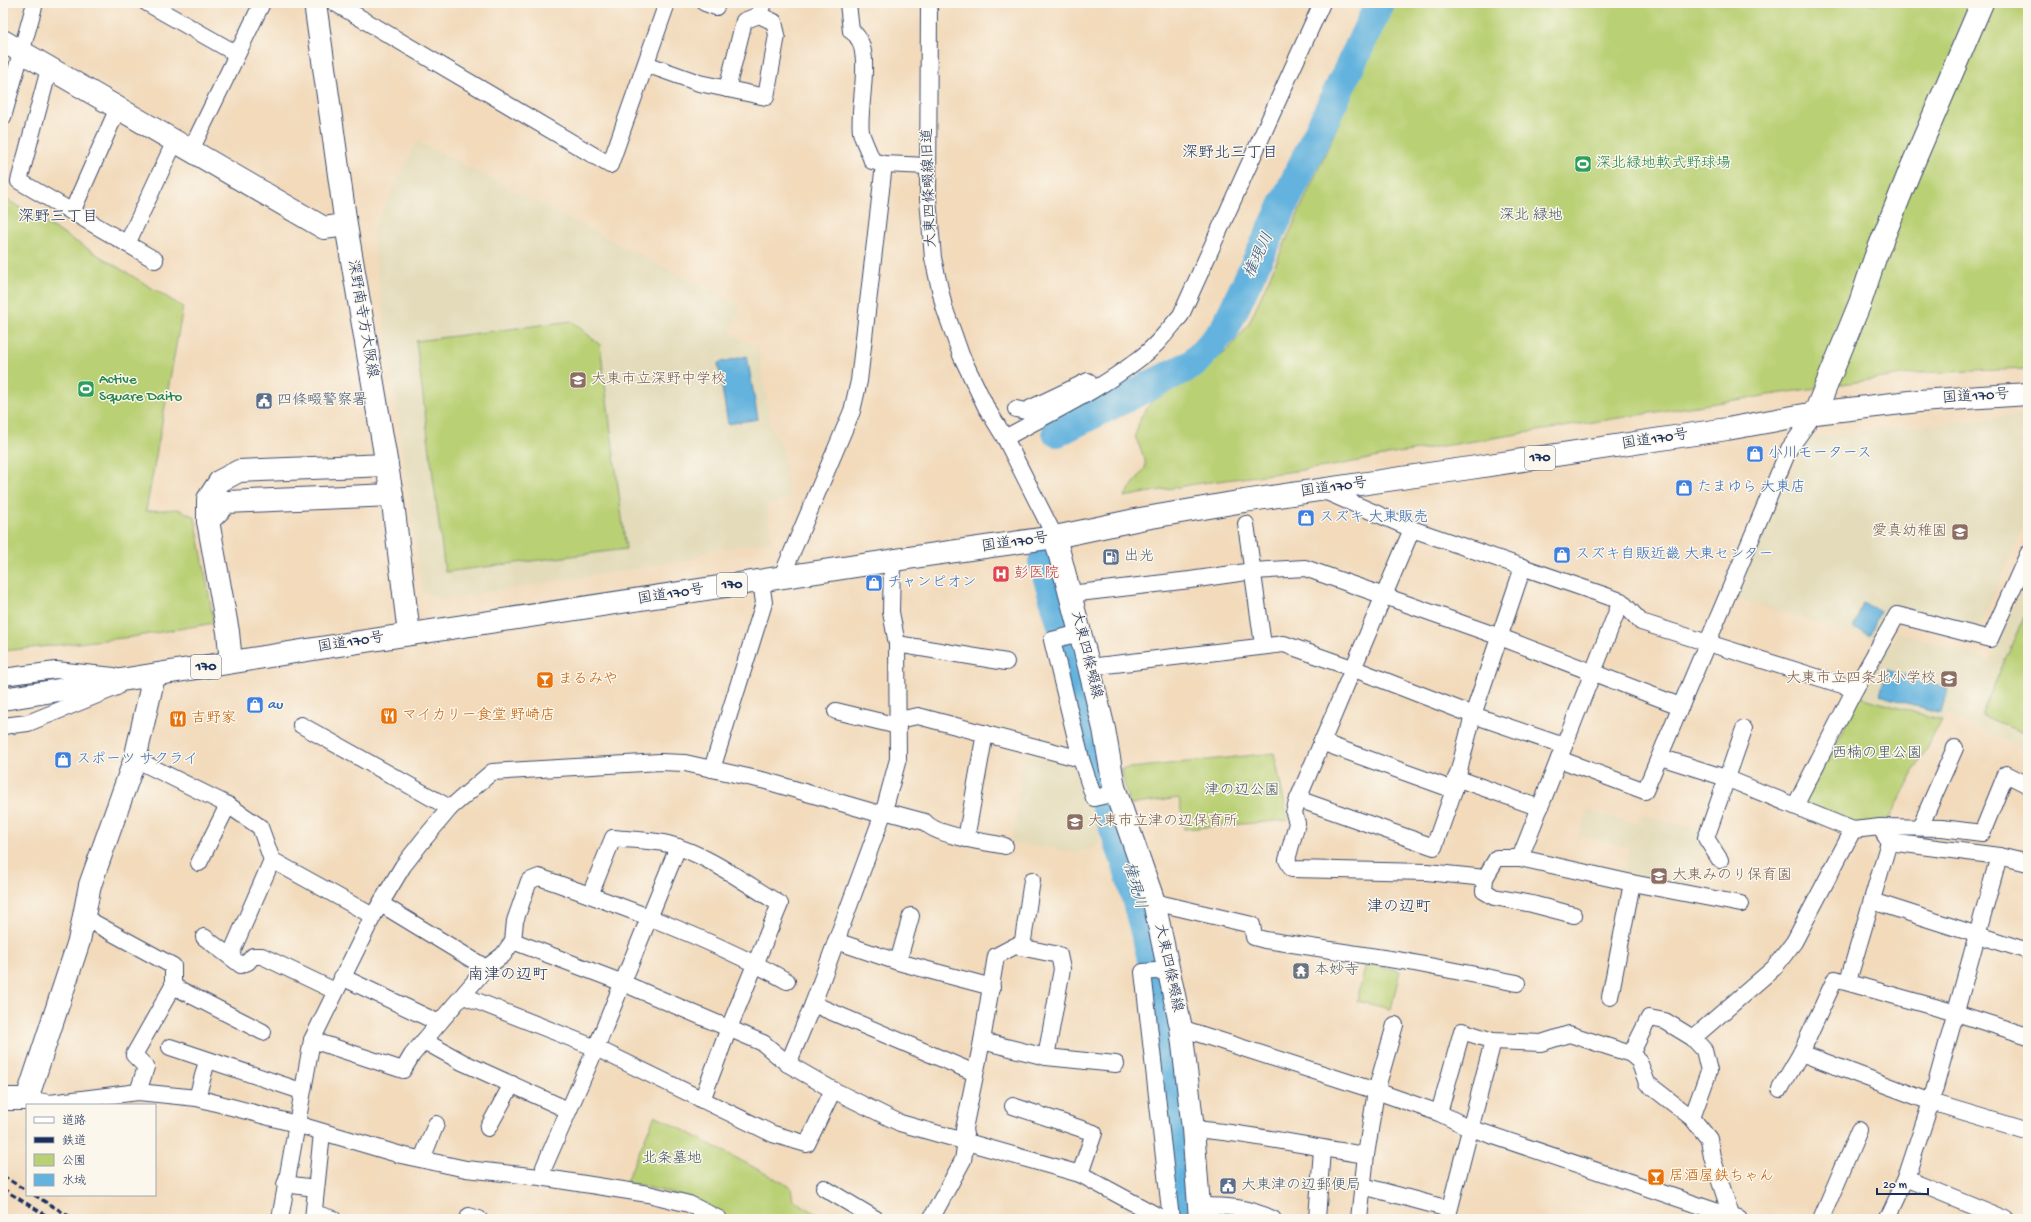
<svg xmlns="http://www.w3.org/2000/svg" width="2031" height="1222" viewBox="0 0 2031 1222" font-family="'Gochi Hand','Klee One',sans-serif">
	<rect width="100%" height="100%" fill="#fbf7ec"/>
	<filter id="ink" filterUnits="userSpaceOnUse"><feTurbulence type="fractalNoise" baseFrequency=".025" numOctaves="2"/><feDisplacementMap in="SourceGraphic" scale="8" xChannelSelector="R" yChannelSelector="G"/><feConvolveMatrix kernelMatrix="1 2 1 2 8 2 1 2 1" color-interpolation-filters="sRGB"/></filter>
	<filter id="wash" filterUnits="userSpaceOnUse"><feTurbulence type="fractalNoise" baseFrequency=".012" numOctaves="4" result="noise"/><feDisplacementMap in="SourceGraphic" scale="16" xChannelSelector="R" yChannelSelector="G"/><feGaussianBlur stdDeviation="0.9" result="paint"/><feColorMatrix in="noise" values="0 0 0 0 0 0 0 0 0 0 0 0 0 0 0 0 0 1.4 0 .05"/><feComposite in="paint" operator="in"/></filter>
	<g filter="url(#wash)">
		<rect width="100%" height="100%" fill="#f2dabb"/>
		<g fill="#e3dbba">
			<path d="M 417,141 L 740,306 L 730,333 L 758,348 L 771,428 L 782,446 L 790,498 L 767,504 L 771,541 L 709,550 L 690,560 L 439,600 L 422,589 L 372,231 Z"/>
			<path d="M 2028,414 L 2028,518 L 1977,631 L 1896,608 L 1874,640 L 1734,598 L 1808,438 Z"/>
			<path d="M 2028,572 L 2028,751 L 1948,715 L 1941,720 L 1860,697 L 1898,632 L 1990,661 Z"/>
			<path d="M 1025,754 L 1082,769 L 1101,844 L 1078,853 L 1012,843 Z"/>
			<path d="M 1588,810 L 1637,825 L 1642,815 L 1705,832 L 1693,888 L 1624,873 L 1629,848 L 1579,835 Z"/>
		</g>
		<g fill="#bad074" stroke="#6a8069">
			<path d="M 1393,3 L 2028,3 L 2028,369 L 1916,373 L 1663,411 L 1399,453 L 1333,466 L 1195,484 L 1124,497 L 1145,468 L 1145,460 L 1135,436 L 1141,417 L 1152,401 L 1190,380 L 1228,350 L 1248,325 Z"/>
			<path d="M 3,197 L 183,307 L 146,511 L 178,509 L 195,517 L 214,623 L 132,637 L 3,651 Z"/>
			<path d="M 572,321 L 600,345 L 626,549 L 445,572 L 416,341 Z"/>
			<path d="M 2028,607 L 2028,735 L 1981,715 Z"/>
			<path d="M 1860,697 L 1941,720 L 1890,817 L 1874,822 L 1850,825 L 1809,809 L 1806,800 Z"/>
			<path d="M 1274,753 L 1288,820 L 1184,829 L 1179,798 L 1129,805 L 1121,769 Z"/>
			<path d="M 1366,963 L 1400,971 L 1391,1009 L 1357,1001 Z"/>
			<path d="M 655,1115 L 791,1187 L 793,1200 L 826,1219 L 729,1219 L 679,1195 L 626,1182 Z"/>
		</g>
		<g fill="#63b3de" stroke="#3f719e">
			<path d="M 747,356 L 758,419 L 728,424 L 718,363 Z"/>
			<path d="M 1863,603 L 1880,611 L 1870,635 L 1853,628 Z"/>
			<path d="M 1887,670 L 1948,689 L 1941,713 L 1880,695 Z"/>
		</g>
		<g fill="none" stroke-linecap="round" stroke-linejoin="round">
			<g stroke="#63b3de" stroke-width="30">
				<path d="M 1057,432 L 1193,364 L 1224,330 L 1380,3"/>
				<path d="M 1043,562 L 1065,635 L 1101,792 L 1128,868 L 1151,954 L 1163,1030 L 1184,1219"/>
			</g>
		</g>
	</g>
	<g filter="url(#ink)">
		<g fill="none" stroke-linecap="round" stroke-linejoin="round">
			<defs>
				<g id="street">
					<path d="M 147,3 L 237,54"/>
					<path d="M 335,3 L 610,165 L 667,3"/>
					<path d="M 705,3 L 716,7"/>
					<path d="M 848,3 L 851,31 C 876,45 857,107 861,132 C 863,141 869,151 872,161 L 884,164 L 928,166"/>
					<path d="M 929,3 L 928,199 L 933,258 L 944,307 L 961,355 L 986,407 L 1005,438 L 1055,537"/>
					<path d="M 646,64 L 699,83 L 766,97 L 777,35 L 774,22 L 759,15 L 763,3"/>
					<path d="M 49,69 L 19,181 L 155,260"/>
					<path d="M 727,89 L 744,21 L 759,15"/>
					<path d="M 3,117 L 35,3"/>
					<path d="M 191,150 L 262,3"/>
					<path d="M 72,212 L 118,108"/>
					<path d="M 127,244 L 175,141"/>
					<path d="M 1016,409 L 1025,411 L 1088,381"/>
					<path d="M 1005,438 C 1050,413 1098,391 1139,359 C 1156,347 1168,330 1181,315 L 1322,3"/>
					<path d="M 1322,490 L 1412,529"/>
					<path d="M 1246,524 L 1263,645"/>
					<path d="M 781,578 L 852,411 L 859,381 L 884,164"/>
					<path d="M 761,581 L 764,603 L 712,769 L 766,781 L 883,815"/>
					<path d="M 1070,594 L 1190,580 L 1253,571 L 1305,568 L 1500,637 L 1680,706"/>
					<path d="M 1621,601 L 1520,858 L 1497,858 L 1485,878 L 1427,872 L 1292,869 L 1287,860 L 1297,823 L 1294,813 L 1298,799 L 1412,529 L 1621,601 L 1641,622 L 1855,689"/>
					<path d="M 1080,633 L 1052,640 L 1081,759 L 1094,798 L 1116,793"/>
					<path d="M 897,644 L 1006,662"/>
					<path d="M 1089,667 L 1284,644 L 1352,668 L 1473,715 L 1564,746"/>
					<path d="M 3,677 L 56,670 L 114,676"/>
					<path d="M 836,711 L 898,726"/>
					<path d="M 898,720 L 918,716 L 1081,759"/>
					<path d="M 301,725 L 450,808"/>
					<path d="M 3,726 L 28,723 L 117,687"/>
					<path d="M 1321,742 L 1454,790"/>
					<path d="M 1660,757 L 1726,778 L 1853,830 L 1880,827 L 1889,842 L 1848,981"/>
					<path d="M 135,759 L 228,805 L 260,827 L 272,860 L 373,916"/>
					<path d="M 1559,759 L 1645,791 L 1789,449 L 1815,413"/>
					<path d="M 1456,778 L 1540,808"/>
					<path d="M 1298,799 L 1434,847 L 1454,790 L 1473,715 L 1523,567"/>
					<path d="M 1795,806 L 1855,689 L 1897,615 L 1990,639 L 2028,554"/>
					<path d="M 884,811 L 925,822 C 936,836 986,842 1005,846"/>
					<path d="M 1880,827 L 1942,828 L 1982,833 L 2006,774 L 2028,785"/>
					<path d="M 1920,827 L 1955,748"/>
					<path d="M 966,839 L 985,733"/>
					<path d="M 1889,842 L 1999,856 L 2028,863"/>
					<path d="M 1520,858 L 1632,883 L 1741,904"/>
					<path d="M 1720,860 L 1706,838 L 1744,729"/>
					<path d="M 199,863 L 228,805"/>
					<path d="M 1485,878 L 1484,891 L 1494,897 L 1532,904 L 1574,915"/>
					<path d="M 590,895 L 613,838 C 631,840 651,840 668,844 C 707,854 746,884 780,904 L 729,1028 L 702,1100"/>
					<path d="M 1872,901 L 2028,951"/>
					<path d="M 1154,902 L 1252,925 L 1254,937 L 1265,940 L 1409,962 L 1517,983"/>
					<path d="M 381,904 L 486,968"/>
					<path d="M 85,918 L 173,966 L 173,986 L 134,1055 L 146,1067 L 138,1092"/>
					<path d="M 204,937 L 241,965 L 248,962 L 253,956 L 262,956 L 335,991"/>
					<path d="M 513,941 L 623,983 L 763,1043 L 788,1064 L 833,1090 L 900,1123 L 1080,1174 L 1163,1219"/>
					<path d="M 836,941 L 898,962 L 992,987"/>
					<path d="M 1022,947 L 1032,880"/>
					<path d="M 230,956 L 272,860"/>
					<path d="M 898,962 L 911,916"/>
					<path d="M 1168,970 L 1143,972 L 1171,1219"/>
					<path d="M 342,977 L 439,1023"/>
					<path d="M 173,986 L 263,1032"/>
					<path d="M 464,996 L 596,1048 L 773,1134 L 807,1144 L 833,1090"/>
					<path d="M 1610,997 L 1632,883"/>
					<path d="M 813,1004 L 975,1073"/>
					<path d="M 1181,1028 L 1376,1091 L 1439,1113 L 1470,1128 L 1739,1219"/>
					<path d="M 312,1040 L 403,1070 L 412,1055 L 439,1023 L 486,968 L 503,955 L 513,941 L 515,921 L 529,881 L 539,877 C 624,907 708,937 787,981"/>
					<path d="M 424,1041 L 462,1062 L 568,1110"/>
					<path d="M 982,1041 L 1046,1057 L 1116,1064"/>
					<path d="M 170,1047 L 301,1091"/>
					<path d="M 1801,1053 L 1931,1102 L 1999,856"/>
					<path d="M 1631,1054 L 1649,1018 L 1665,1021 L 1693,1038 L 1774,968 L 1794,942 L 1853,830"/>
					<path d="M 788,1064 L 813,1004 L 884,811 L 898,759 L 897,644 L 891,612 L 892,561"/>
					<path d="M 1780,1089 L 1801,1053 L 1835,979 L 1956,1013 L 2028,1036"/>
					<path d="M 197,1098 L 207,1061"/>
					<path d="M 27,1099 L 50,1103 L 138,1092 L 197,1098 L 296,1124 L 401,1155 L 466,1169 L 540,1177 L 648,1194 L 689,1204 L 719,1219"/>
					<path d="M 1013,1106 L 1094,1133 L 1080,1174"/>
					<path d="M 1439,1113 L 1462,1031 L 1493,1041 L 1541,1043 L 1569,1034 L 1631,1054 L 1639,1061 L 1647,1083 L 1692,1118 L 1709,1139 L 1712,1157 L 1731,1215 L 1729,1219"/>
					<path d="M 1692,1118 L 1709,1071 L 1704,1050 L 1693,1038"/>
					<path d="M 488,1128 L 512,1084"/>
					<path d="M 1193,1129 C 1251,1133 1308,1147 1366,1155"/>
					<path d="M 422,1159 L 436,1124"/>
					<path d="M 544,1167 L 596,1048 L 678,847"/>
					<path d="M 285,1184 L 315,1188"/>
					<path d="M 1363,1186 L 1449,1209"/>
					<path d="M 824,1188 L 876,1219"/>
					<path d="M 1198,1206 C 1229,1206 1245,1207 1273,1219"/>
					<path d="M 314,1213 L 333,1219"/>
					<path d="M 469,1216 L 479,1219"/>
					<path d="M 280,1219 L 312,1040 L 373,916 L 403,866 L 424,839 L 450,808 L 492,772 L 660,762 L 685,763 L 712,769"/>
					<path d="M 313,1219 L 322,1133"/>
					<path d="M 931,1219 L 963,1160 L 966,1141 L 964,1129 L 982,1041 L 996,956 L 1015,946 L 1059,955 L 1062,969 L 1046,1057"/>
					<path d="M 1317,1219 L 1322,1149"/>
					<path d="M 1359,1219 L 1366,1155 L 1376,1091 L 1395,1025"/>
					<path d="M 1447,1219 L 1493,1041"/>
					<path d="M 1821,1219 L 1859,1130"/>
					<path d="M 1887,1219 L 1906,1178"/>
					<path d="M 2006,1219 L 1906,1178 L 1931,1102 L 2028,1131"/>
				</g>
				<g id="secondary">
					<path d="M 315,3 L 346,225 L 392,495 L 409,634"/>
					<path d="M 3,41 L 324,228 L 346,225"/>
					<path d="M 1815,413 L 1860,303 L 1875,258 L 1909,173 L 1982,3"/>
					<path d="M 208,521 L 227,502 L 392,495"/>
					<path d="M 1055,537 L 1089,667 L 1104,729 L 1114,787 L 1154,902 L 1181,1028 L 1193,1129 L 1200,1219"/>
					<path d="M 231,662 L 228,632 L 208,521 L 208,499 L 220,481 L 239,471 L 387,465"/>
					<path d="M 3,1099 L 27,1099 L 79,941 L 90,885 L 135,759 L 154,676"/>
				</g>
				<path id="highway" d="M 3,699 L 320,648 L 928,555 L 1055,537 L 1140,519 L 1244,501 L 1470,468 L 1727,429 L 1815,413 L 1919,401 L 2028,394"/>
			</defs>
			<use href="#street" stroke="#3b496c" stroke-width="18"/>
			<use href="#secondary" stroke="#3b496c" stroke-width="24"/>
			<use href="#highway" stroke="#3b496c" stroke-width="24"/>
			<use href="#street" stroke="#fff" stroke-width="16"/>
			<use href="#secondary" stroke="#fff" stroke-width="22"/>
			<use href="#highway" stroke="#fff" stroke-width="22"/>
			<g stroke="#1b2f5e" stroke-width="3" stroke-dasharray="6 3" stroke-linecap="butt">
				<path d="M 3,1176 L 27,1191"/>
				<path d="M 3,1189 L 52,1219"/>
				<path d="M 34,1195 L 74,1219"/>
			</g>
		</g>
	</g>
	<defs>
		<symbol id="stadium-square" viewBox="-11 -11 22 22"><rect x="-9" y="-9" width="18" height="18" rx="4" fill="#2e9e5b" stroke="#fbf7ec"/><path d="M0-5a6.5 5 0 1 0 0 10a6.5 5 0 1 0 0-10ZM-3.5-1.8h7v3.6h-7Z" fill="#fff"/></symbol>
		<symbol id="school-square" viewBox="-11 -11 22 22"><rect x="-9" y="-9" width="18" height="18" rx="4" fill="#8d6e63" stroke="#fbf7ec"/><path d="M0-5L7-2L0 1L-7-2ZM-4 1L0 2.5L4 1V4Q0 6-4 4Z" fill="#fff"/></symbol>
		<symbol id="civic-square" viewBox="-11 -11 22 22"><rect x="-9" y="-9" width="18" height="18" rx="4" fill="#5c6f8a" stroke="#fbf7ec"/><path d="M-.6-6.5H3V-4.5H.6V-3L4-1V1h2V6H-6V1h2V-1L-.6-3ZM-1.2 2.5V6h2.4V2.5Z" fill="#fff"/></symbol>
		<symbol id="shop-square" viewBox="-11 -11 22 22"><rect x="-9" y="-9" width="18" height="18" rx="4" fill="#3f7fe0" stroke="#fbf7ec"/><path d="M-5-2.5h2.3a2.7 3.5 0 0 1 5.4 0H5L5.5 6h-11ZM-1.5-2.5h3a1.5 2.3 0 0 0-3 0Z" fill="#fff"/></symbol>
		<symbol id="fuel-square" viewBox="-11 -11 22 22"><rect x="-9" y="-9" width="18" height="18" rx="4" fill="#5c6f8a" stroke="#fbf7ec"/><path d="M-5.5-6h7V0h2V4h1.3V-2.5L3-4.5l.8-.8L6-3V5H2.5V1h-1V6h-7ZM-4.2-4.7v3.2H.2V-4.7Z" fill="#fff"/></symbol>
		<symbol id="hospital-square" viewBox="-11 -11 22 22"><rect x="-9" y="-9" width="18" height="18" rx="4" fill="#e0444e" stroke="#fbf7ec"/><path d="M-5-5h3v3.5h4V-5h3V5h-3V1.5h-4V5h-3Z" fill="#fff"/></symbol>
		<symbol id="bar-square" viewBox="-11 -11 22 22"><rect x="-9" y="-9" width="18" height="18" rx="4" fill="#e8710a" stroke="#fbf7ec"/><path d="M-6-5H6L.8 .8V4.5H3.5V6h-7V4.5H-.8V.8Z" fill="#fff"/></symbol>
		<symbol id="restaurant-square" viewBox="-11 -11 22 22"><rect x="-9" y="-9" width="18" height="18" rx="4" fill="#e8710a" stroke="#fbf7ec"/><path d="M-5-6h1v4h1v-4h1v4h1v-4h1v5L-1.5 .5V6h-2V.5L-5-1ZM5-6V6H3V1.5H1.5Q1.5-4 5-6Z" fill="#fff"/></symbol>
		<symbol id="temple-square" viewBox="-11 -11 22 22"><rect x="-9" y="-9" width="18" height="18" rx="4" fill="#6b7280" stroke="#fbf7ec"/><path d="M0-6L5-2H3V0L6.5 2.5H4V6H1.5V3h-3V6H-4V2.5H-6.5L-3 0V-2H-5Z" fill="#fff"/></symbol>
	</defs>
	<g fill-rule="evenodd">
		<use href="#stadium-square" x="1573" y="154" width="20" height="20"/>
		<use href="#school-square" x="568" y="370" width="20" height="20"/>
		<use href="#stadium-square" x="76" y="379" width="20" height="20"/>
		<use href="#civic-square" x="254" y="391" width="20" height="20"/>
		<use href="#shop-square" x="1745" y="444" width="20" height="20"/>
		<use href="#shop-square" x="1674" y="478" width="20" height="20"/>
		<use href="#shop-square" x="1296" y="508" width="20" height="20"/>
		<use href="#school-square" x="1950" y="522" width="20" height="20"/>
		<use href="#shop-square" x="1552" y="545" width="20" height="20"/>
		<use href="#fuel-square" x="1101" y="547" width="20" height="20"/>
		<use href="#hospital-square" x="991" y="564" width="20" height="20"/>
		<use href="#shop-square" x="864" y="573" width="20" height="20"/>
		<use href="#school-square" x="1939" y="669" width="20" height="20"/>
		<use href="#bar-square" x="535" y="670" width="20" height="20"/>
		<use href="#shop-square" x="245" y="695" width="20" height="20"/>
		<use href="#restaurant-square" x="379" y="706" width="20" height="20"/>
		<use href="#restaurant-square" x="168" y="709" width="20" height="20"/>
		<use href="#shop-square" x="53" y="750" width="20" height="20"/>
		<use href="#school-square" x="1065" y="812" width="20" height="20"/>
		<use href="#school-square" x="1649" y="866" width="20" height="20"/>
		<use href="#temple-square" x="1291" y="961" width="20" height="20"/>
		<use href="#bar-square" x="1646" y="1167" width="20" height="20"/>
		<use href="#civic-square" x="1218" y="1176" width="20" height="20"/>
	</g>
	<g text-anchor="middle" dominant-baseline="central" stroke-width="3" stroke-linejoin="round" paint-order="stroke">
		<g fill="#fbf7ec" stroke="#5e6b89" stroke-width="1">
			<rect x="1525" y="446" width="30" height="24" rx="3"/>
			<rect x="717" y="573" width="30" height="24" rx="3"/>
			<rect x="191" y="655" width="30" height="24" rx="3"/>
		</g>
		<g font-size="14" font-weight="bold" fill="#1b2f5e">
			<text x="1540" y="458">170</text>
			<text x="732" y="585">170</text>
			<text x="206" y="667">170</text>
		</g>
		<g font-size="15" fill="#27864d" stroke="#fbf7ec" text-anchor="start">
			<text x="1596" y="164">深北緑地軟式野球場</text>
			<text x="99" y="380">Active<tspan x="99" dy="17">Square Daito</tspan></text>
		</g>
		<g font-size="15" fill="#1b2f5e" stroke="#fbf7ec">
			<text transform="translate(930 188) rotate(-92)">大東四條畷線旧道</text>
			<text transform="translate(362 319) rotate(80)">深野南寺方大阪線</text>
			<text transform="translate(1976 397) rotate(-4)">国道170号</text>
			<text transform="translate(1655 440) rotate(-9)">国道170号</text>
			<text transform="translate(1334 488) rotate(-8)">国道170号</text>
			<text transform="translate(1015 543) rotate(-8)">国道170号</text>
			<text transform="translate(671 595) rotate(-9)">国道170号</text>
			<text transform="translate(351 643) rotate(-9)">国道170号</text>
			<text transform="translate(1086 655) rotate(76)">大東四條畷線</text>
			<text transform="translate(1168 968) rotate(78)">大東四條畷線</text>
		</g>
		<g font-size="15" fill="#435764" stroke="#fbf7ec">
			<text x="1531" y="216">深北 緑地</text>
			<text x="1877" y="754">西楠の里公園</text>
			<text x="1242" y="791">津の辺公園</text>
			<text x="672" y="1159">北条墓地</text>
		</g>
		<g font-size="15" fill="#785e54" stroke="#fbf7ec" text-anchor="start">
			<text x="591" y="380">大東市立深野中学校</text>
			<text x="1947" y="532" text-anchor="end">愛真幼稚園</text>
			<text x="1936" y="679" text-anchor="end">大東市立四条北小学校</text>
			<text x="1088" y="822">大東市立津の辺保育所</text>
			<text x="1672" y="876">大東みのり保育園</text>
		</g>
		<g font-size="15" fill="#4e5e75" stroke="#fbf7ec" text-anchor="start">
			<text x="277" y="401">四條畷警察署</text>
			<text x="1124" y="557">出光</text>
			<text x="1241" y="1186">大東津の辺郵便局</text>
		</g>
		<g font-size="15" fill="#366cbe" stroke="#fbf7ec" text-anchor="start">
			<text x="1768" y="454">小川モータース</text>
			<text x="1697" y="488">たまゆら 大東店</text>
			<text x="1319" y="518">スズキ 大東販売</text>
			<text x="1575" y="555">スズキ自販近畿 大東センター</text>
			<text x="887" y="583">チャンピオン</text>
			<text x="268" y="705">au</text>
			<text x="76" y="760">スポーツ サクライ</text>
		</g>
		<g font-size="15" fill="#be3a42" stroke="#fbf7ec" text-anchor="start">
			<text x="1014" y="574">彭医院</text>
		</g>
		<g font-size="15" fill="#c56008" stroke="#fbf7ec" text-anchor="start">
			<text x="558" y="680">まるみや</text>
			<text x="402" y="716">マイカリー食堂 野崎店</text>
			<text x="191" y="719">吉野家</text>
			<text x="1669" y="1177">居酒屋鉄ちゃん</text>
		</g>
		<g font-size="15" fill="#5b616d" stroke="#fbf7ec" text-anchor="start">
			<text x="1314" y="971">本妙寺</text>
		</g>
		<g font-size="16" fill="#1b2f5e" stroke="#fbf7ec">
			<text x="1230" y="154">深野北三丁目</text>
			<text x="58" y="218">深野三丁目</text>
			<text x="1399" y="908">津の辺町</text>
			<text x="508" y="976">南津の辺町</text>
		</g>
		<g font-size="16" font-style="italic" fill="#315784" stroke="#fbf7ec">
			<text transform="translate(1260 256) rotate(-65)">権現川</text>
			<text transform="translate(1133 886) rotate(74)">権現川</text>
		</g>
	</g>
	<rect width="2031" height="1222" fill="none" stroke="#fbf7ec" stroke-width="16"/>
	<rect x="26" y="1104" width="130" height="92" fill="#fbf7ec" stroke="#a1a7b3"/>
	<rect x="34" y="1117" width="20" height="6" fill="#ffffff" stroke="#a1a7b3"/>
	<text x="62" y="1124" font-size="12" fill="#1b2f5e">道路</text>
	<rect x="34" y="1137" width="20" height="6" fill="#1b2f5e" stroke="#a1a7b3"/>
	<text x="62" y="1144" font-size="12" fill="#1b2f5e">鉄道</text>
	<rect x="34" y="1154" width="20" height="12" fill="#bad074" stroke="#a1a7b3"/>
	<text x="62" y="1164" font-size="12" fill="#1b2f5e">公園</text>
	<rect x="34" y="1174" width="20" height="12" fill="#63b3de" stroke="#a1a7b3"/>
	<text x="62" y="1184" font-size="12" fill="#1b2f5e">水域</text>
	<path d="M1877 1188v6h51v-6" fill="none" stroke="#1b2f5e" stroke-width="2"/>
	<text x="1883" y="1188" font-size="12" fill="#1b2f5e" stroke="#fbf7ec" stroke-width="3" paint-order="stroke">20 m</text>
</svg>
